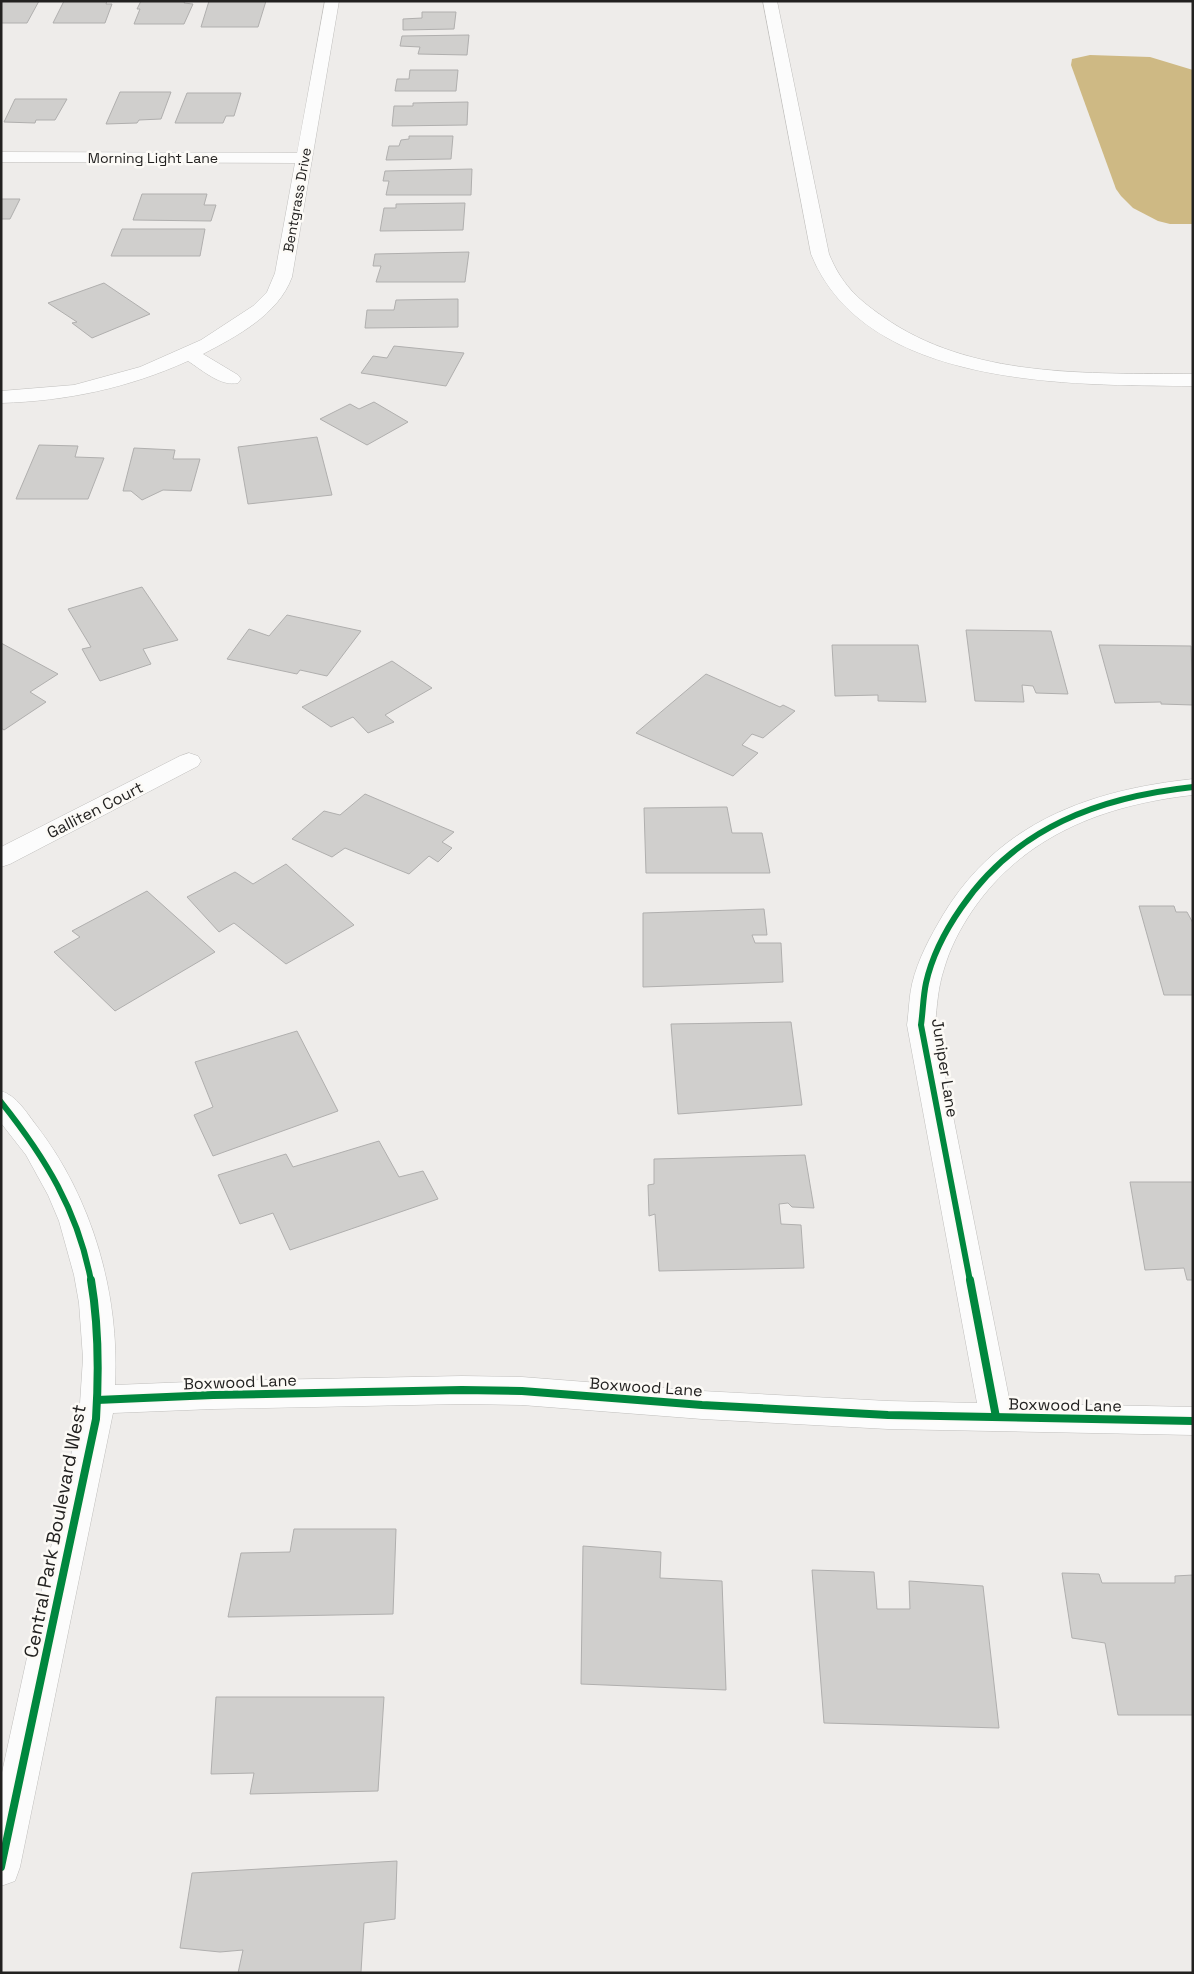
<svg xmlns="http://www.w3.org/2000/svg" width="1194" height="1974" viewBox="0 0 1194 1974" font-family="'Space Grotesk',sans-serif">
	<rect width="100%" height="100%" fill="#eeecea"/>
	<path fill="#ceb984" d="M 1090,55 L 1150,57 L 1193,70 L 1193,224 L 1170,224 L 1158,221 L 1133,208 L 1121,196 L 1116,189 L 1071,65 L 1072,59 Z"/>
	<g fill="#d0cfcd" stroke="#b0afae">
		<path d="M 1,1 L 39,1 L 27,23 L 1,23 Z"/>
		<path d="M 64,1 L 107,1 L 106,4 L 112,4 L 105,23 L 53,23 Z"/>
		<path d="M 141,1 L 185,1 L 184,3 L 193,4 L 184,24 L 134,24 L 140,9 L 137,9 Z"/>
		<path d="M 209,1 L 266,1 L 258,27 L 201,27 Z"/>
		<path d="M 422,12 L 456,12 L 454,29 L 403,30 L 403,19 L 422,18 Z"/>
		<path d="M 469,35 L 467,55 L 418,54 L 420,47 L 400,46 L 402,36 Z"/>
		<path d="M 410,70 L 458,70 L 456,91 L 395,91 L 397,79 L 409,79 Z"/>
		<path d="M 120,92 L 171,92 L 161,119 L 139,120 L 137,123 L 106,124 Z"/>
		<path d="M 187,93 L 241,93 L 234,116 L 226,116 L 223,123 L 175,123 Z"/>
		<path d="M 15,99 L 67,99 L 55,120 L 36,120 L 35,123 L 4,122 Z"/>
		<path d="M 468,102 L 467,125 L 392,126 L 394,106 L 413,106 L 413,103 Z"/>
		<path d="M 409,136 L 453,136 L 451,159 L 386,160 L 389,146 L 399,146 L 401,140 L 409,139 Z"/>
		<path d="M 472,169 L 471,195 L 386,195 L 389,181 L 383,181 L 385,171 Z"/>
		<path d="M 142,194 L 207,194 L 204,205 L 216,205 L 211,221 L 133,220 Z"/>
		<path d="M 1,199 L 20,199 L 10,219 L 1,219 Z"/>
		<path d="M 465,203 L 463,230 L 380,231 L 384,208 L 396,208 L 396,204 Z"/>
		<path d="M 122,229 L 205,229 L 200,256 L 111,256 Z"/>
		<path d="M 469,252 L 465,282 L 376,282 L 381,266 L 373,266 L 375,254 Z"/>
		<path d="M 104,283 L 150,314 L 92,338 L 72,323 L 77,322 L 48,303 Z"/>
		<path d="M 458,299 L 458,327 L 365,328 L 367,310 L 394,310 L 396,300 Z"/>
		<path d="M 394,346 L 464,353 L 446,386 L 361,373 L 373,356 L 387,358 Z"/>
		<path d="M 374,402 L 408,422 L 367,445 L 320,419 L 350,404 L 359,409 Z"/>
		<path d="M 317,437 L 332,495 L 248,504 L 238,447 Z"/>
		<path d="M 39,445 L 78,446 L 75,457 L 104,458 L 88,499 L 16,499 Z"/>
		<path d="M 134,448 L 175,450 L 173,459 L 200,459 L 191,491 L 163,490 L 142,500 L 131,491 L 123,491 Z"/>
		<path d="M 142,587 L 178,640 L 143,649 L 151,664 L 100,681 L 82,649 L 91,647 L 68,609 Z"/>
		<path d="M 287,615 L 361,631 L 327,676 L 300,670 L 297,674 L 227,659 L 249,629 L 269,636 Z"/>
		<path d="M 966,630 L 1051,631 L 1068,694 L 1036,693 L 1033,686 L 1022,685 L 1024,702 L 975,701 Z"/>
		<path d="M 1,643 L 58,674 L 30,692 L 46,702 L 4,730 L 1,728 Z"/>
		<path d="M 832,645 L 918,645 L 926,702 L 878,701 L 878,695 L 835,696 Z"/>
		<path d="M 1099,645 L 1191,646 L 1193,705 L 1161,704 L 1161,702 L 1115,703 Z"/>
		<path d="M 392,661 L 432,688 L 385,715 L 394,722 L 368,733 L 353,717 L 331,727 L 302,707 Z"/>
		<path d="M 706,674 L 780,707 L 783,705 L 795,711 L 763,738 L 752,734 L 742,745 L 758,753 L 733,776 L 636,733 Z"/>
		<path d="M 365,794 L 454,832 L 442,842 L 452,848 L 438,862 L 429,856 L 409,874 L 345,848 L 332,857 L 292,839 L 324,811 L 340,815 Z"/>
		<path d="M 727,807 L 732,833 L 762,833 L 770,873 L 646,873 L 644,808 Z"/>
		<path d="M 286,864 L 354,925 L 286,964 L 234,923 L 219,932 L 187,897 L 235,872 L 253,884 Z"/>
		<path d="M 147,891 L 215,952 L 115,1011 L 54,952 L 80,937 L 72,931 Z"/>
		<path d="M 1139,906 L 1174,906 L 1176,912 L 1187,912 L 1193,923 L 1193,995 L 1164,995 Z"/>
		<path d="M 764,909 L 767,935 L 752,935 L 755,943 L 781,943 L 783,982 L 643,987 L 643,913 Z"/>
		<path d="M 791,1022 L 802,1105 L 678,1114 L 671,1024 Z"/>
		<path d="M 297,1031 L 338,1111 L 213,1156 L 194,1115 L 213,1107 L 195,1062 Z"/>
		<path d="M 379,1141 L 399,1177 L 423,1171 L 438,1199 L 290,1250 L 273,1213 L 240,1224 L 218,1175 L 286,1154 L 293,1167 Z"/>
		<path d="M 805,1155 L 814,1208 L 792,1207 L 788,1203 L 779,1204 L 781,1224 L 801,1225 L 804,1268 L 659,1271 L 655,1214 L 649,1216 L 648,1185 L 654,1184 L 654,1159 Z"/>
		<path d="M 1130,1182 L 1193,1182 L 1193,1280 L 1187,1280 L 1184,1268 L 1145,1270 Z"/>
		<path d="M 294,1529 L 396,1529 L 393,1614 L 228,1617 L 241,1553 L 290,1552 Z"/>
		<path d="M 583,1546 L 661,1552 L 660,1578 L 722,1581 L 726,1690 L 581,1684 Z"/>
		<path d="M 812,1570 L 874,1572 L 877,1609 L 910,1609 L 909,1581 L 983,1586 L 999,1728 L 824,1723 Z"/>
		<path d="M 1062,1573 L 1099,1574 L 1102,1583 L 1175,1583 L 1175,1576 L 1193,1575 L 1193,1715 L 1118,1715 L 1105,1643 L 1072,1638 Z"/>
		<path d="M 216,1697 L 384,1697 L 378,1791 L 250,1794 L 254,1773 L 211,1774 Z"/>
		<path d="M 397,1861 L 395,1919 L 364,1923 L 361,1972 L 238,1973 L 243,1950 L 220,1952 L 180,1948 L 192,1873 Z"/>
	</g>
	<g fill="none" stroke-linecap="round" stroke-linejoin="round">
		<defs>
			<g id="minor">
				<path d="M 325,1 L 339,1 L 292,277 C 278,315 237,336 203,354 L 238,375 L 241,379 L 238,383 C 221,387 202,370 188,361 C 128,388 67,401 1,403 L 1,391 L 74,385 L 140,367 L 201,340 L 253,306 L 267,292 L 275,273 L 295,163 L 1,162 L 1,152 L 297,153 Z"/>
				<path d="M 763,1 L 777,1 L 829,254 C 841,283 856,298 882,316 C 970,379 1089,373 1193,374 L 1193,386 C 1072,385 865,389 811,254 Z"/>
				<path d="M 189,753 L 198,756 L 201,761 L 198,766 L 10,864 L 1,867 L 1,847 L 180,756 Z"/>
				<path d="M 1193,779 L 1193,795 C 1104,805 1024,835 972,911 C 960,929 950,948 944,969 C 938,987 937,1006 935,1025 L 1010,1403 L 1193,1407 L 1193,1435 L 888,1429 L 702,1419 L 522,1405 L 462,1404 L 213,1409 L 113,1413 L 20,1867 L 15,1881 L 1,1886 L 1,1777 L 79,1419 L 83,1358 L 79,1303 L 74,1275 L 59,1221 L 48,1195 L 26,1155 L 1,1123 L 1,1091 C 17,1096 26,1112 36,1125 C 92,1197 120,1294 115,1385 L 213,1381 L 462,1376 L 522,1377 L 702,1391 L 888,1401 L 977,1403 L 907,1025 C 909,1011 909,997 912,984 C 918,959 930,937 943,915 C 999,822 1090,790 1193,779 Z"/>
			</g>
		</defs>
		<use href="#minor" stroke="#c0bfbd" stroke-width="1"/>
		<use href="#minor" fill="#fcfcfc" fill-rule="evenodd"/>
		<defs>
			<g id="cycleway-far1">
				<path d="M 1,1102 C 45,1157 78,1211 91,1281"/>
				<path d="M 970,1281 L 921,1025 C 923,1011 923,997 926,983 C 932,956 945,931 961,908 C 1016,827 1100,797 1193,787"/>
			</g>
			<g id="cycleway">
				<path d="M 970,1280 L 996,1417"/>
				<path d="M 97,1400 L 213,1395 L 462,1390 L 522,1391 L 702,1405 L 888,1415 L 1193,1421"/>
				<path d="M 1,1867 L 96,1419 C 99,1372 99,1327 91,1280"/>
			</g>
		</defs>
		<use href="#cycleway-far1" stroke="#fcfaf6" stroke-width="9"/>
		<use href="#cycleway" stroke="#fcfaf6" stroke-width="11"/>
		<use href="#cycleway-far1" stroke="#00873e" stroke-width="6"/>
		<use href="#cycleway" stroke="#00873e" stroke-width="8"/>
	</g>
	<g text-anchor="middle" dominant-baseline="central" stroke-width="5" stroke-linejoin="round" paint-order="stroke">
		<g font-size="14" fill="#222120" stroke="#fcfaf6">
			<text x="153" y="158">Morning Light Lane</text>
			<text transform="translate(297 200) rotate(-80)">Bentgrass Drive</text>
		</g>
		<g font-size="16" fill="#222120" stroke="#fcfaf6">
			<text transform="translate(95 810) rotate(-27)">Galliten Court</text>
			<text transform="translate(945 1068) rotate(81)">Juniper Lane</text>
			<text transform="translate(240 1382) rotate(-2)">Boxwood Lane</text>
			<text transform="translate(646 1387) rotate(4)">Boxwood Lane</text>
			<text transform="translate(1065 1405) rotate(1)">Boxwood Lane</text>
		</g>
		<g font-size="19" fill="#222120" stroke="#fcfaf6">
			<text transform="translate(55 1531) rotate(-79)">Central Park Boulevard West</text>
		</g>
	</g>
	<rect width="1194" height="1974" fill="none" stroke="#222120" stroke-width="5"/>
</svg>
